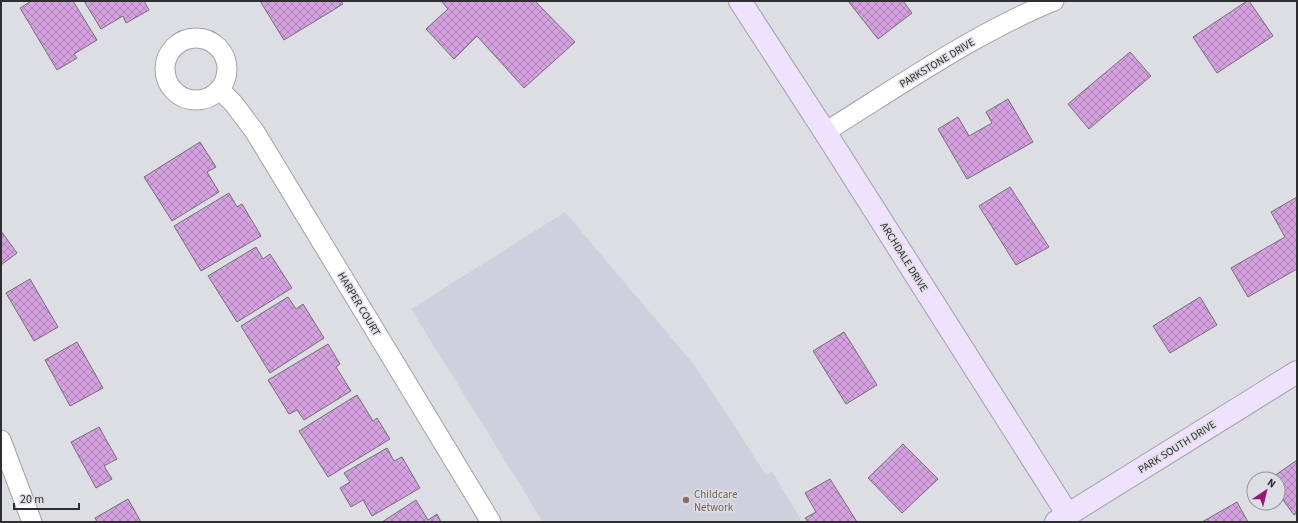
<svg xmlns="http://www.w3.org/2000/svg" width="1298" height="523" viewBox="0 0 1298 523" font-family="'Source Sans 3',sans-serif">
	<defs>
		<pattern id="building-cross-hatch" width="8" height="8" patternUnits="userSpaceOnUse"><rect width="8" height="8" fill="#d5a0df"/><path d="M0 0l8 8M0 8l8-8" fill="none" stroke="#ad83b5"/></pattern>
	</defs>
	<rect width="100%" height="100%" fill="#dddee4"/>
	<path fill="#cfd0dd" d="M 565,212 L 696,367 L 766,475 L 772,471 L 802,522 L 543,522 L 411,309 Z"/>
	<g fill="url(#building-cross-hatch)" stroke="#747075">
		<path d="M 31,1 L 73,1 L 97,40 L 74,54 L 77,58 L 57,70 L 20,8 Z"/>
		<path d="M 84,1 L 144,1 L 149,10 L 126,23 L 123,16 L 101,29 Z"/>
		<path d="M 260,1 L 341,1 L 343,4 L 284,40 Z"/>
		<path d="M 441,1 L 535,1 L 575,42 L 524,88 L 477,36 L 454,59 L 426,29 L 448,9 Z"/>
		<path d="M 848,1 L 903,1 L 912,13 L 878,39 Z"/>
		<path d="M 1247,1 L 1249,1 L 1273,36 L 1217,73 L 1193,37 Z"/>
		<path d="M 1130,52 L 1151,76 L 1089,129 L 1068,104 Z"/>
		<path d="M 1008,99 L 1033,142 L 967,179 L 938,129 L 958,117 L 969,136 L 992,123 L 986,112 Z"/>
		<path d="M 200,142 L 216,167 L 207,172 L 219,192 L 172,221 L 144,177 Z"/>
		<path d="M 1010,187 L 1049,247 L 1016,265 L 979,206 Z"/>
		<path d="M 229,193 L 237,207 L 242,204 L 261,236 L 201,271 L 174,226 Z"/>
		<path d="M 1297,197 L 1297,269 L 1248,297 L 1231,268 L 1285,237 L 1271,212 Z"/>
		<path d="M 1,231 L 17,253 L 1,265 Z"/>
		<path d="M 256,247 L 263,259 L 270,254 L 292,288 L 237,322 L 208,276 Z"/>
		<path d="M 30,279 L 58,327 L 34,341 L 6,293 Z"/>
		<path d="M 288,297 L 296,309 L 303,304 L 324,338 L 270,373 L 241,326 Z"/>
		<path d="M 1200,297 L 1217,325 L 1170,353 L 1153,326 Z"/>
		<path d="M 844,332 L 877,385 L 846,404 L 813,351 Z"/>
		<path d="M 77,342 L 103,388 L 70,406 L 45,360 Z"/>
		<path d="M 328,344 L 340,364 L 336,367 L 351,391 L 304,420 L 297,410 L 289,414 L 268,380 Z"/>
		<path d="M 357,395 L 373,421 L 377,418 L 390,439 L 328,477 L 299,431 Z"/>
		<path d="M 99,427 L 117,459 L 104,466 L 112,479 L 96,488 L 71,442 Z"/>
		<path d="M 903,444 L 938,479 L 902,513 L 868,478 Z"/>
		<path d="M 387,448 L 394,461 L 402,457 L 420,488 L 372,516 L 363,500 L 351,507 L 340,488 L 350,482 L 344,473 Z"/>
		<path d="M 1297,460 L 1297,513 L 1294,515 L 1278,493 L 1278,479 L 1270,479 Z"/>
		<path d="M 830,479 L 857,522 L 808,522 L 805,518 L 816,512 L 805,493 Z"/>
		<path d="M 128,499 L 141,522 L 97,522 L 95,518 Z"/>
		<path d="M 416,500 L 428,520 L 437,514 L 441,522 L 382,522 Z"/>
		<path d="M 1237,502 L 1248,522 L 1202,522 Z"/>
	</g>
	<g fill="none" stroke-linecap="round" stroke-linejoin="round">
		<defs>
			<g id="street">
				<circle cx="196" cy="69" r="31"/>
				<path d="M 220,90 L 234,104 L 255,132 L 491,522"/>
				<path d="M 825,132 C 898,87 975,33 1054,1"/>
				<path d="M 1,440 L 32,522"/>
			</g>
			<g id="secondary">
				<path d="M 740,1 L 825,132 L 1068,515"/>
				<path d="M 1056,522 L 1297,372"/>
			</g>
		</defs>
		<use href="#street" stroke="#a1a1a7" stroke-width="21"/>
		<use href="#secondary" stroke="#a1a1a7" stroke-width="24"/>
		<use href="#street" stroke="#fff" stroke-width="19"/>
		<use href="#secondary" stroke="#eee2fe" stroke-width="22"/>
	</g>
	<circle fill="#8d6e63" stroke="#dddee4" stroke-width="1.5" cx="686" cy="500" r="4"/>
	<g text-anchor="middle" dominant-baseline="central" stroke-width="3" stroke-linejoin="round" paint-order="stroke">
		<g font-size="11" fill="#2e2e31" stroke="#dddee4">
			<text transform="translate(937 63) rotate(-31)">PARKSTONE DRIVE</text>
			<text transform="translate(904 257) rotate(58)">ARCHDALE DRIVE</text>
			<text transform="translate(359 304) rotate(59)">HARPER COURT</text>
			<text transform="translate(1177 447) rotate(-32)">PARK SOUTH DRIVE</text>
		</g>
		<g font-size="11" fill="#785e54" stroke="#dddee4" text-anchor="start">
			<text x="694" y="494">Childcare<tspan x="694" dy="13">Network</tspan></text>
		</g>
	</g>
	<rect width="1298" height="523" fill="none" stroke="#2e2e31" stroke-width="4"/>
	<g transform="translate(1266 491) rotate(35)"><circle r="19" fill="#dddee4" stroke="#97989c"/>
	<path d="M0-3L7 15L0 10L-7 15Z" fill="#951a75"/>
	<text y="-6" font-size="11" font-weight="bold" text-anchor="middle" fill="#2e2e31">N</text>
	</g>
	<path d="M14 503v6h65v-6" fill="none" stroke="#2e2e31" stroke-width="2"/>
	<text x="20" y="503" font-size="12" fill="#2e2e31" stroke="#dddee4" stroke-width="3" paint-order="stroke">20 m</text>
</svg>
